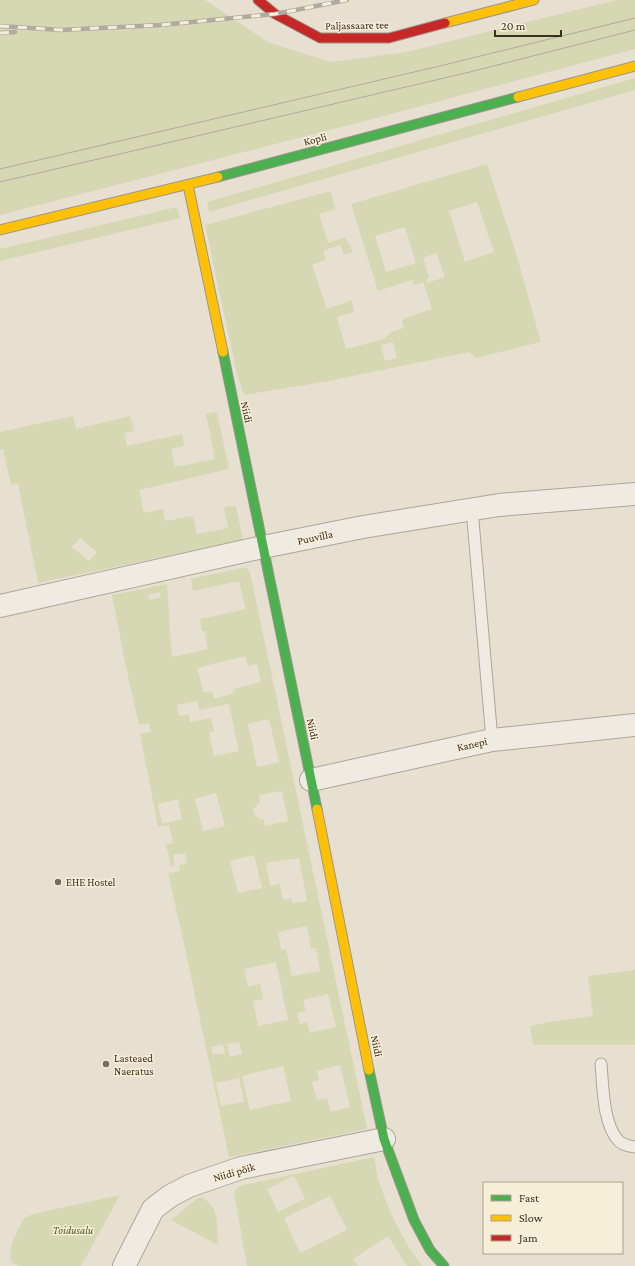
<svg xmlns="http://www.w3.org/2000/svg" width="635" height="1266" viewBox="0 0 635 1266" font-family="'Crimson Pro',serif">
	<rect width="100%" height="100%" fill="#e7e0d1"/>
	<g fill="#d6d7b3" fill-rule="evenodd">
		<path d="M 0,0 L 205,0 L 268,42 L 331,62 L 406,52 L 617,0 L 635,0 L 635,49 L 365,121 L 0,215 Z"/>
		<path d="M 635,78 L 635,90 L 209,212 L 207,202 Z"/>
		<path d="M 487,164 L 516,253 L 541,342 L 476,358 L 469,352 L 329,381 L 244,395 L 237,374 L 205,225 L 331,191 L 335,209 L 319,214 L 328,243 L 345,237 L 353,252 L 344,255 L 340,245 L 323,251 L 326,260 L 312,265 L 327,309 L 352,300 L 354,312 L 337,317 L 346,349 L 384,339 L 391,332 L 404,328 L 402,319 L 432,309 L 423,282 L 414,285 L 412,280 L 378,291 L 351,204 ZM 477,202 L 494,252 L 465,262 L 449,211 ZM 405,227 L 416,263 L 386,272 L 375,236 ZM 436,253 L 445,277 L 427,283 L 426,279 L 429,278 L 423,258 ZM 393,342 L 397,358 L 385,361 L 381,345 Z"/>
		<path d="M 177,207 L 180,218 L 0,261 L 0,249 Z"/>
		<path d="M 217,412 L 229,469 L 139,490 L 144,513 L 163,509 L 165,521 L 193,516 L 197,534 L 228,528 L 224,507 L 236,506 L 243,540 L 38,583 L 18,484 L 11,485 L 3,449 L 0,449 L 0,432 L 73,416 L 76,429 L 130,416 L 134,431 L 124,433 L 127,446 L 182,434 L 184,446 L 171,449 L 175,467 L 215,459 L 206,414 ZM 80,538 L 97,552 L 89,561 L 72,547 Z"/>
		<path d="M 246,567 L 250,572 L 367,1129 L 229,1157 L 185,948 L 168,873 L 180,871 L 179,865 L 187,863 L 185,853 L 173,855 L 175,866 L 171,867 L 166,844 L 173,843 L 169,825 L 158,827 L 140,734 L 151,732 L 149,723 L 139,725 L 126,667 L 112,595 L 167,584 L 172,657 L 208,649 L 205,631 L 202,631 L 200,619 L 246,609 L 239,581 L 193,591 L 191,579 ZM 160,592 L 161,597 L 149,600 L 148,595 ZM 245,656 L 248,666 L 257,664 L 261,682 L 233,689 L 234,693 L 214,699 L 212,691 L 204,693 L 197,668 ZM 197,701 L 199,710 L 229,704 L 239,751 L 214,756 L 209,732 L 214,731 L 211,718 L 190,722 L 189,714 L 179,716 L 177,705 ZM 269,719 L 279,762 L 257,767 L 248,724 ZM 282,791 L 288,821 L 265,826 L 264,819 L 260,820 L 259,817 L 255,817 L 253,808 L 257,807 L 257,804 L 260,803 L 259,795 ZM 216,793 L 225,826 L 203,831 L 195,799 ZM 178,799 L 182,819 L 162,824 L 158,804 ZM 254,855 L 262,888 L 238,893 L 230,861 ZM 299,858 L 307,901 L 293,903 L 291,898 L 283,900 L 280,884 L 270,886 L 266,863 ZM 307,926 L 311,949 L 316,948 L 320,971 L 292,976 L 286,949 L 281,950 L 278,932 ZM 276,962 L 288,1020 L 258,1026 L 253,1001 L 263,999 L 260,984 L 248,987 L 244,969 ZM 328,994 L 336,1027 L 310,1033 L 307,1022 L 300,1024 L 297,1013 L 306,1011 L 303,1000 ZM 239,1042 L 242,1054 L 230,1057 L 227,1044 ZM 223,1044 L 225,1053 L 213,1055 L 211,1047 ZM 340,1065 L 350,1107 L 331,1112 L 327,1098 L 317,1100 L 312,1082 L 319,1080 L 317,1071 ZM 283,1066 L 291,1101 L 250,1110 L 242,1076 ZM 239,1078 L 244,1102 L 221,1106 L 216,1083 Z"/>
		<path d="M 635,970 L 635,1045 L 533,1045 L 530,1026 L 550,1022 L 593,1016 L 588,976 Z"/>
		<path d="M 374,1157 C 376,1167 377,1178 381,1187 C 390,1215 404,1242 422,1266 L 407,1266 L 388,1236 L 353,1259 L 358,1266 L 247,1266 L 234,1192 L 239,1186 ZM 294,1176 L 305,1199 L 278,1212 L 267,1189 ZM 330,1196 L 347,1230 L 300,1253 L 284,1218 Z"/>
		<path d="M 120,1195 L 81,1266 L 19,1266 L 12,1263 C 6,1248 18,1231 24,1218 L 33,1214 Z"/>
		<path d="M 199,1197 C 221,1204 217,1227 218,1245 L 171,1220 Z"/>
	</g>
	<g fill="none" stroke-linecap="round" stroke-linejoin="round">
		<defs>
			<g id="lane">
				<path d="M 472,509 L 492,740"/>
				<path d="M 601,1064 C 603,1086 603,1124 618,1140 C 622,1145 629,1146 635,1147"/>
			</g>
			<g id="street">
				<path d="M 0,606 L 263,547 L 363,527 L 499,505 L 635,494"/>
				<path d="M 311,780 L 492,740 L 635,725"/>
				<path d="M 124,1266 L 153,1209 L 170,1196 L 189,1186 L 241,1168 L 384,1139"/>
			</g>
			<g id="fast">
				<path d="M 218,177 L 518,97"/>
				<path d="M 223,352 L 317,809"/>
				<path d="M 369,1070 L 384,1139 L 414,1220 L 430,1250 L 444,1266"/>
			</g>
			<g id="slow">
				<path d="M 445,23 L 534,0"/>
				<path d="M 518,97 L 635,66"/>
				<path d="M 188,185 L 223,352"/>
				<path d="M 0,230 L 218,177"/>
				<path d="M 317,809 L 369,1070"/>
			</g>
			<path id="jam" d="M 258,0 L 275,14 L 320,38 L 389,38 L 445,23"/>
		</defs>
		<use href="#lane" stroke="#ada599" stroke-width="13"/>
		<use href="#street" stroke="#ada599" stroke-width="24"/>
		<use href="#fast" stroke="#9c958a" stroke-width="11"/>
		<use href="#slow" stroke="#9c958a" stroke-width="11"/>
		<use href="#jam" stroke="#9c958a" stroke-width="11"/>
		<use href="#lane" stroke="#efebe3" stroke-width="11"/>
		<use href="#street" stroke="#efebe3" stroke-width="22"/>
		<use href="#fast" stroke="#4caf50" stroke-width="9"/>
		<use href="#slow" stroke="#ffc107" stroke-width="9"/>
		<use href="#jam" stroke="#c62828" stroke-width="9"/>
		<g stroke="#afaaa2" stroke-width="1">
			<path d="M 0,169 L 444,65 L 635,18"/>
			<path d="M 0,182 L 470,72 L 635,30"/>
		</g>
		<defs>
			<g id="rail">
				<path d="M 0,26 L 61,30 L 161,25 L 275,14 L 347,0"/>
				<path d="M 0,33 L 15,32"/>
			</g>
		</defs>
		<use href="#rail" stroke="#afaaa2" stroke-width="4.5"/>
		<use href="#rail" stroke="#f7eed8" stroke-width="3" stroke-dasharray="9" stroke-linecap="butt"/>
	</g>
	<g fill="#786c5e" stroke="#f7eed8" stroke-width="1.5">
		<circle cx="58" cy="882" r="4"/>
		<circle cx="106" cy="1064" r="4"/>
	</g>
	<g text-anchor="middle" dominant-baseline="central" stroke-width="3" stroke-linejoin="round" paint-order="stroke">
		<g font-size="11" fill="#3d2e20" stroke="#f7eed8">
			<text transform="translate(357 25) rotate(-1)">Paljassaare tee</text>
			<text transform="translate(315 139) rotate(-15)">Kopli</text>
			<text transform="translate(247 412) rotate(78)">Niidi</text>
			<text transform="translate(315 537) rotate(-12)">Puuvilla</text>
			<text transform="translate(313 729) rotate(78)">Niidi</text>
			<text transform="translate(472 744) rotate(-13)">Kanepi</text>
			<text transform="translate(377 1046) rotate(78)">Niidi</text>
			<text transform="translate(234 1172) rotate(-16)">Niidi põik</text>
		</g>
		<g font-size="11" fill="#3d2e20" stroke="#f7eed8" text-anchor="start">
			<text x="66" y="882">EHE Hostel</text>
			<text x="114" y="1058">Lasteaed<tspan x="114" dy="13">Naeratus</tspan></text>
		</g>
		<g font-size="11" font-style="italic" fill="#4d5a26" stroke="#f7eed8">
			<text x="73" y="1230">Toidusalu</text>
		</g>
	</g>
	<rect x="483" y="1182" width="140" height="72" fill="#f7eed8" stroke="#ada18e"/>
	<rect x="491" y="1195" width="20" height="6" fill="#4caf50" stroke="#ada18e"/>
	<text x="519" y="1202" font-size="12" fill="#3d2e20">Fast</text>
	<rect x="491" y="1215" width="20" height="6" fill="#ffc107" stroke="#ada18e"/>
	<text x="519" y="1222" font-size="12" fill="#3d2e20">Slow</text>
	<rect x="491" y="1235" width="20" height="6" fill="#c62828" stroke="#ada18e"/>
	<text x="519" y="1242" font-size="12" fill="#3d2e20">Jam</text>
	<path d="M495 30v6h66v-6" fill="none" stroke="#3d2e20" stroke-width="2"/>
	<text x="501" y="30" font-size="12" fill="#3d2e20" stroke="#f7eed8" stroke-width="3" paint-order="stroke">20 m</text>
</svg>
